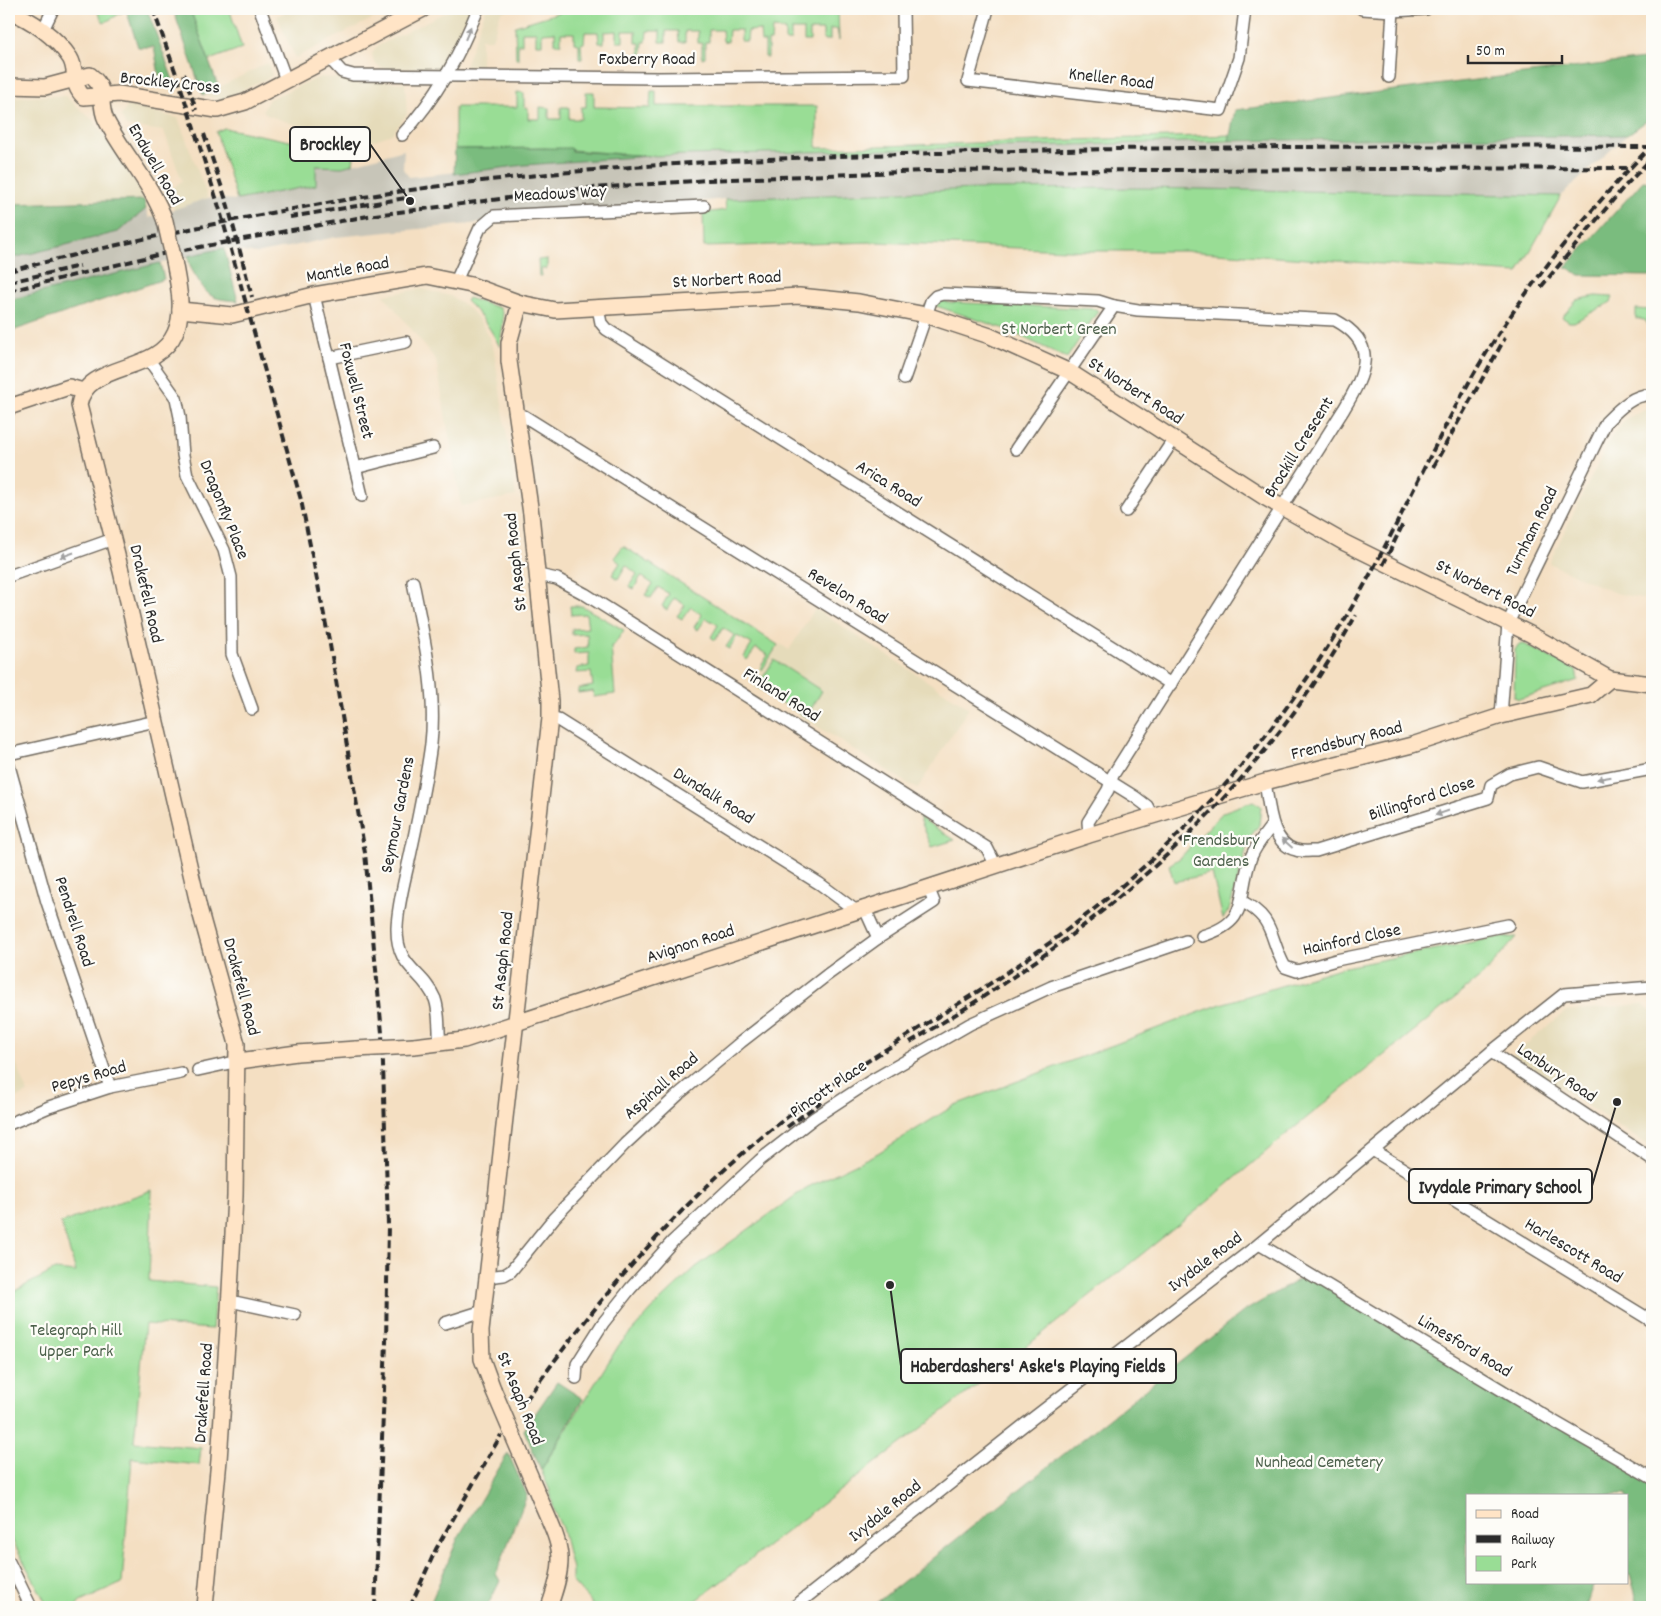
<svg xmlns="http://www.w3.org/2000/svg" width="1661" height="1616" viewBox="0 0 1661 1616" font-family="Dekko,sans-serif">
	<rect width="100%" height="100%" fill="#fdfcf7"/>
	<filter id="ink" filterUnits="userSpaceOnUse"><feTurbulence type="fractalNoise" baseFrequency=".02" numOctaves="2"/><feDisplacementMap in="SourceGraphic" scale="10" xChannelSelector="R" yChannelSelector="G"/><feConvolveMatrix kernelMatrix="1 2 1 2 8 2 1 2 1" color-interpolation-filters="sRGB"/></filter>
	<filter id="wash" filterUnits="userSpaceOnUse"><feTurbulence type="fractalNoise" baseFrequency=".0096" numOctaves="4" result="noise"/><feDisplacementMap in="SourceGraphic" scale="20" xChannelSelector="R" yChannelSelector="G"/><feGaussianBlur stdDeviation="1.12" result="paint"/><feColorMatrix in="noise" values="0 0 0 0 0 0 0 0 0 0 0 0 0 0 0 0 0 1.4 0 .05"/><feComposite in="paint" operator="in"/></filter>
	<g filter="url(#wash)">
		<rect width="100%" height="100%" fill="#f4dfc2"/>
		<g fill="#e5dbba">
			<path d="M 292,9 L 391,9 L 295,58 L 277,16 Z"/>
			<path d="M 452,9 L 470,9 L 443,69 L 381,68 L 374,62 L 372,54 L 376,47 Z"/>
			<path d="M 486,9 L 510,9 L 501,12 L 492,39 L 481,39 L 481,67 L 465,66 Z"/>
			<path d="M 268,63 L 272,76 L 222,100 L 203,95 Z"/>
			<path d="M 320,77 L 405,83 L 407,114 L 392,134 L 372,141 L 293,124 L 267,115 L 263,110 L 269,99 Z"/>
			<path d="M 65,96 L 94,121 L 143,193 L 144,200 L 9,204 L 9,97 Z"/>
			<path d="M 128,106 L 178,118 L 208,198 L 174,210 L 168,191 L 182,181 L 164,131 L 126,126 L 121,116 Z"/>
			<path d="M 421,289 L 450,296 L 466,306 L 479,319 L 488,335 L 494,351 L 516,496 L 461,506 L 436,360 L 384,295 Z"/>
			<path d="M 1647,409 L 1652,409 L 1652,600 L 1615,593 L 1549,563 L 1610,439 L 1627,418 Z"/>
			<path d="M 815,609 L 969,708 L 917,789 L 753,686 L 780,644 L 789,650 Z"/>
			<path d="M 1643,1004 L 1652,1011 L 1652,1148 L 1512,1056 L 1566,1011 Z"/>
			<path d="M 9,1045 L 28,1093 L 9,1101 Z"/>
		</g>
		<path fill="#c7c5b8" d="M 1627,135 L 1561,196 L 1145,188 L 977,189 L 725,199 L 336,237 L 256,254 L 224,248 L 9,300 L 9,259 L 118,232 L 146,209 L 149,218 L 208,198 L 237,200 L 316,185 L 315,166 L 342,167 L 404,150 L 403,169 L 409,177 L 524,165 L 649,156 L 1057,145 Z"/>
		<g fill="#99dd95" stroke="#628460">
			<path d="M 96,9 L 126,9 L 126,10 L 104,23 Z"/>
			<path d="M 190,9 L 234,9 L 230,11 L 242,48 L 209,60 Z"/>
			<path d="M 611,9 L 838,9 L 839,40 L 837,29 L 830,29 L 830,40 L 823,40 L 823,30 L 810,30 L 810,41 L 804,41 L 804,30 L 791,30 L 791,41 L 785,41 L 785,30 L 772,29 L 771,41 L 768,41 L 768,57 L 765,57 L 765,42 L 761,42 L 760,30 L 748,31 L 747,41 L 741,41 L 741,30 L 729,30 L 728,42 L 723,41 L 722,30 L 709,30 L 709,42 L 705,42 L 705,57 L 702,58 L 702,43 L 698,43 L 698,31 L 685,31 L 685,42 L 679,42 L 678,31 L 666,31 L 666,42 L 660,42 L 660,31 L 647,31 L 646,42 L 643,42 L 642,58 L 640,58 L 640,43 L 636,43 L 636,31 L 623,31 L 623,42 L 617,42 L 617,31 L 604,32 L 604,43 L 599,43 L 598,32 L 585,32 L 584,43 L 581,44 L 582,59 L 579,59 L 579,44 L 574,43 L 574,33 L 561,33 L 561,44 L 555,44 L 555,32 L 542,33 L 542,44 L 536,44 L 536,32 L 522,32 L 522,44 L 518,44 L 518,59 L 516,59 L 515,26 L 567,10 Z"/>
			<path d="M 651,91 L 656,91 L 656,106 L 817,106 L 817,148 L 1232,135 L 1229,141 L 649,156 L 545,148 L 455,149 L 455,107 L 517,107 L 517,92 L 524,93 L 524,107 L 528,108 L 528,119 L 540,119 L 540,107 L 549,108 L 549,119 L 561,119 L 561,107 L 569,107 L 569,119 L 581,119 L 581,107 L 586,107 L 586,92 L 594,92 L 594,107 L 650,108 Z"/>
			<path d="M 224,128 L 340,151 L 354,157 L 353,164 L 342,167 L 316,166 L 316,185 L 237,200 L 216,132 Z"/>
			<path d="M 1145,188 L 1561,196 L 1518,273 L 1186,251 L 1091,251 L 875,242 L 704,247 L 703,213 L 726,210 L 725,199 L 977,189 Z"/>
			<path d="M 547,259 L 547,269 L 541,269 L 542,276 L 539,276 L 538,260 Z"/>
			<path d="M 1595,296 L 1613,297 L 1611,302 L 1574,322 L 1569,322 L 1562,317 L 1577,300 Z"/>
			<path d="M 468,298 L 500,308 C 507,320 500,334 500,347 C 491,329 481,315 466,301 Z"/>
			<path d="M 945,298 L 946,302 L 1096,309 L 1098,311 L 1067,358 L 1005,329 L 933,305 L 935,302 Z"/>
			<path d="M 1636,309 L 1652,310 L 1652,331 L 1645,320 L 1636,319 Z"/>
			<path d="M 623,546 L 778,645 L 762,670 L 760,668 L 768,655 L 756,648 L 747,660 L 744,657 L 752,644 L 737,636 L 729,649 L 726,647 L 734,635 L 723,628 L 715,640 L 711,637 L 718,625 L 706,618 L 698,630 L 694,627 L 702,615 L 691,607 L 682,619 L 677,616 L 685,605 L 674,598 L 667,610 L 662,606 L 669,594 L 658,587 L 651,598 L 645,595 L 653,584 L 641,576 L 634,589 L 629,586 L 637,574 L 626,565 L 618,579 L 612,575 L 620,563 L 614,558 Z"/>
			<path d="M 570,606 L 582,606 L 624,630 L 614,645 L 611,646 L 615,694 L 594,697 L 593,691 L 578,693 L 578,689 L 593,686 L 591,672 L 576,673 L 577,668 L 589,666 L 589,653 L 574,654 L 574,649 L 588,647 L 587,634 L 572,635 L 572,629 L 588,628 L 586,614 L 571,615 Z"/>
			<path d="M 1524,644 L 1576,670 L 1578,680 L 1519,699 L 1514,697 L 1515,650 L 1518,645 Z"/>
			<path d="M 774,660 L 822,691 L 806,717 L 757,687 Z"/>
			<path d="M 1253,801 L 1261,806 L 1259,825 L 1251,836 L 1247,847 L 1229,910 L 1223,919 L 1212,873 L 1174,882 L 1169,865 L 1180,858 L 1223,812 Z"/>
			<path d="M 919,817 L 955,840 L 932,847 Z"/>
			<path d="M 1517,937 L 1483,975 L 1283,1137 L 1206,1203 L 989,1376 L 688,1607 L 595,1607 L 572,1581 L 572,1569 L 562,1528 L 554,1511 L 550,1491 L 541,1470 L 619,1345 L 658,1303 L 696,1267 L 806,1188 L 878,1153 L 955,1105 L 1221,1004 L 1340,968 L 1493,938 Z"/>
			<path d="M 152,1190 L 149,1281 L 216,1287 L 212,1329 L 145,1324 L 134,1442 L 201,1448 L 199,1465 L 132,1458 L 122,1583 L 80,1602 L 76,1607 L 48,1607 L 9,1534 L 9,1294 L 55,1270 L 76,1272 L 61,1223 Z"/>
		</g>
		<g fill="#7abc7e" stroke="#527454">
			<path d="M 126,9 L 147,9 L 176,88 L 161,86 L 154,47 L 138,47 Z"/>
			<path d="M 173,9 L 190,9 L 218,86 L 203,95 Z"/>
			<path d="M 1652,58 L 1652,117 L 1627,135 L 1229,141 L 1235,110 Z"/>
			<path d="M 571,148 L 572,151 L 649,156 L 524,165 L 454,174 L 455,149 Z"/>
			<path d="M 1643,181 L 1652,182 L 1652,276 L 1580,275 L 1566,267 Z"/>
			<path d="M 144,200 L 146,209 L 118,232 L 9,259 L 9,204 Z"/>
			<path d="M 224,248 L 238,301 C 214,299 209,299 197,278 C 192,271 189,265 188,256 Z"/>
			<path d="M 160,263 L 164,279 L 9,332 L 9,300 Z"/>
			<path d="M 1308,1274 L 1652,1478 L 1652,1607 L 1639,1607 L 1630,1574 L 1627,1574 L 1627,1495 L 1467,1495 L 1467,1582 L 1594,1582 L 1586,1607 L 871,1607 L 1243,1312 Z"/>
			<path d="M 557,1382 L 583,1399 L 541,1470 L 524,1430 Z"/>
			<path d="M 508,1453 L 527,1495 L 496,1574 L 500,1581 L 487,1607 L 429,1607 L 458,1538 Z"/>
		</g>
	</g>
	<g filter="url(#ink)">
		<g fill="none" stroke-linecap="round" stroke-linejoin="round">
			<defs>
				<g id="street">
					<path d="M 260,9 L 286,80"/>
					<path d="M 988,9 L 968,81 L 1221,110 L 1239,58 L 1245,9"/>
					<path d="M 1362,9 L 1393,11 L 1426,9"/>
					<path d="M 43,30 L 53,9"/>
					<path d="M 330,59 L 342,72 L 353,75 L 658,78 L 904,76 L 903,9"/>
					<path d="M 1389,77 L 1393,9"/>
					<path d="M 402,135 C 437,97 459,56 478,9"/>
					<path d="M 456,281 L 480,228 L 494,216 L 704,206"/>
					<path d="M 314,295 L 362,496"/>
					<path d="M 598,308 L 601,323 L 606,329 L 1171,684"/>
					<path d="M 329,358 L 406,342"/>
					<path d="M 149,360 L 176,398 L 180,417 L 183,455 L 187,475 L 224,550 L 231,577 L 232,654 L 252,709"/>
					<path d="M 904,379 L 931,301 L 936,296 L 943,294 L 1098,301 L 1114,306 L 1016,449"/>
					<path d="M 516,417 L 524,416 L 1135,797 L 1147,806 L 1152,816"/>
					<path d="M 355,468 L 433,448"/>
					<path d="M 1126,511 L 1174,439"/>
					<path d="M 538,575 L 557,579 L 585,594 L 987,848 L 995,864"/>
					<path d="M 9,576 L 113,539"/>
					<path d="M 413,582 C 423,634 437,690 431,744 C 426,781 418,819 410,856 C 405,879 398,903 397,927 C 396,969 422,969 435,999 C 440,1013 438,1029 440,1044"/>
					<path d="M 1501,716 L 1508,623 L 1606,422 C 1618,410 1634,393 1652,395"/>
					<path d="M 550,718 L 558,720 L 820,884 L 855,910"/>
					<path d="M 9,754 L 156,721"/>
					<path d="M 9,766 L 47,902 L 110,1087"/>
					<path d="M 1265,782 C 1269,803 1270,844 1296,850 C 1302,852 1310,851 1316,851 L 1488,798 L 1491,785 L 1510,774 L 1538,767 L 1582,782 L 1652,769"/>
					<path d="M 1089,835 L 1088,822 L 1108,790 L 1113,775 L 1344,409 C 1365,374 1380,344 1335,320 L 1138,310 L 1114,306"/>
					<path d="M 1241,901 C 1276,919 1268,936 1285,967 L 1297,971 L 1336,960 L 1508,925"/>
					<path d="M 864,907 L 878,938"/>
					<path d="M 1202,936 C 1252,921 1236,898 1251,857 C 1256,845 1264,836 1272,825"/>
					<path d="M 1491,1052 L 1652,1159"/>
					<path d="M 198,1070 L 239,1061"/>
					<path d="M 9,1124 L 49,1107 L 110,1087 L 181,1073"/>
					<path d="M 1374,1151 L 1652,1321"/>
					<path d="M 1259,1244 L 1553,1421 L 1652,1478"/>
					<path d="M 486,1277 L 504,1275 L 511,1271 L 554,1218 L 625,1144 L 679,1094 L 741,1042 L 827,975 L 878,938 L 934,902 L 928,887"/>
					<path d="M 230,1301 L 295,1315"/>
					<path d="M 445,1323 L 483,1311"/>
					<path d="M 576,1378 L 577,1364 L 603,1323 L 630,1289 L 673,1241 L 760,1160 L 814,1118 L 869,1082 L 970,1024 L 1051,987 L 1186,941"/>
					<path d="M 9,1562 L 31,1607"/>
					<path d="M 794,1607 L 1024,1425 L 1259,1244 L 1491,1052 L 1564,994 L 1652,987"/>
				</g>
				<g id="secondary">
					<path d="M 9,11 C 32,20 56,37 70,58 C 78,71 70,84 84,97 L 119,94 L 217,110 L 245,102 L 423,9"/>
					<path d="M 9,86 L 45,87 L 90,75 C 109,90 97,102 106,120 C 124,155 152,184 165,221"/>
					<path d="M 174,261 C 178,283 185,312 175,333 C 157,375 86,361 79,405 L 121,571 L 199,908 L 237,1044 L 235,1196 L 228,1328 L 219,1460 L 205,1607"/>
					<path d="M 180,310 L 232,315 L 314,295 L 427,276 L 471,285 L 520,303 L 555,310 L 799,296 L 859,302 L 926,315 L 990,336 L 1070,372 L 1264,497 L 1345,543 L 1530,634 L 1610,679 L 1652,684"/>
					<path d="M 9,407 L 69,387 L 83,391"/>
					<path d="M 414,1046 L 464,1040 L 1089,835 L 1265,782 L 1412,745 L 1501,716 L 1591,695 L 1610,679"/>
					<path d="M 239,1061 L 297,1053 L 356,1049"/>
					<path d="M 493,1389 L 482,1359 L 481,1331 L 550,718 L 550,701 L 531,514 L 509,361 L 509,343 L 520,303"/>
					<path d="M 540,1499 C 561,1547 568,1556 549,1607"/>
				</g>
			</defs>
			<use href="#street" stroke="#716a60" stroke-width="14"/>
			<use href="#secondary" stroke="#716a60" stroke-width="18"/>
			<use href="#street" stroke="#fff" stroke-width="11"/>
			<use href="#secondary" stroke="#ffe4c6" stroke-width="15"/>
			<g stroke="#2b2b2b" stroke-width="4" stroke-dasharray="8 4" stroke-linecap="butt">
				<path d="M 153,9 L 181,88 L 219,207 L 301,500 L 330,645 L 365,853 L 382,1033 L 388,1225 L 386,1342 L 375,1607"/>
				<path d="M 184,74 L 196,110"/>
				<path d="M 204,134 L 228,206 L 252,297"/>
				<path d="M 290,217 L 406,198"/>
				<path d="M 9,271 C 164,232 322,199 482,181 C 647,162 813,156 979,152 C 1204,146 1428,146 1652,147"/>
				<path d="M 9,282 L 80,266"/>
				<path d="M 1541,287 L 1623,188 L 1652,158"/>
				<path d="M 9,291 L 157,255 L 368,216 L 578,189 L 708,180 L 922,171 L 1632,168"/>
				<path d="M 1433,467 L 1505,338"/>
				<path d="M 1383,565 L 1403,524"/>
				<path d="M 910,1042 C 1093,934 1251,805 1356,615"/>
				<path d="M 787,1127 L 821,1102"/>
				<path d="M 519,1410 C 595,1301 693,1185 801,1107 C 864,1061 931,1022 997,979 C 1077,927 1151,866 1215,796 C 1276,728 1330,650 1373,569 C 1407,506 1436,440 1472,377 C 1521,292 1584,215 1652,145"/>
				<path d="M 410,1607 L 436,1549 L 501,1435"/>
			</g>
			<defs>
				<g id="secondary-bridge">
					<path d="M 165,221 L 174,261"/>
					<path d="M 356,1049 L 414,1046"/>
					<path d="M 493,1389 L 540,1499"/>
				</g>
			</defs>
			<use href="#secondary-bridge" stroke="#716a60" stroke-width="18" stroke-linecap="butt"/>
			<use href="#secondary-bridge" stroke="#ffe4c6" stroke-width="15"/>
		</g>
		<defs><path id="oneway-solid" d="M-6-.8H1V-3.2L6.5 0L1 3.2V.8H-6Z" transform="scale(1.25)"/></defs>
		<g fill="#a0a0a0">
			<use href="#oneway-solid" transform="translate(468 33) rotate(-67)"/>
			<use href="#oneway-solid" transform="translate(67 555) rotate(161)"/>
			<use href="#oneway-solid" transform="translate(1604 778) rotate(170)"/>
			<use href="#oneway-solid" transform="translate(1442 813) rotate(161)"/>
			<use href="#oneway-solid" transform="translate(1287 843) rotate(-138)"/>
		</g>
	</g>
	<g text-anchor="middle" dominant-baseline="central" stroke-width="4.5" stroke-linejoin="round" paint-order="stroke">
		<g font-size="18" fill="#2b2b2b" stroke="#fdfcf7">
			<text x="647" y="60">Foxberry Road</text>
			<text transform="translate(1111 80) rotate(7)">Kneller Road</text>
			<text transform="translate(170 84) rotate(6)">Brockley Cross</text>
			<text transform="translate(154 165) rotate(60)">Endwell Road</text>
			<text transform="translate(560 195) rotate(-3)">Meadows Way</text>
			<text transform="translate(348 271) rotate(-10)">Mantle Road</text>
			<text transform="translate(727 281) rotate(-3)">St Norbert Road</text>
			<text transform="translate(355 391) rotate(76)">Foxwell Street</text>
			<text transform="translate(1135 392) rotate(33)">St Norbert Road</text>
			<text transform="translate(1300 448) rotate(-58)">Brockill Crescent</text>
			<text transform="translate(888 485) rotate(32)">Arica Road</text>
			<text transform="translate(223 510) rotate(68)">Dragonfly Place</text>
			<text transform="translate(1533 532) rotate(-64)">Turnham Road</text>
			<text transform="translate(517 562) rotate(-96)">St Asaph Road</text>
			<text transform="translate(1485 590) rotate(27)">St Norbert Road</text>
			<text transform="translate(145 594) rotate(77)">Drakefell Road</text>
			<text transform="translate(847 597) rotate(32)">Revelon Road</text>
			<text transform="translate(781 696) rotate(32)">Finland Road</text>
			<text transform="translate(1347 742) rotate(-14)">Frendsbury Road</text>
			<text transform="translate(713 797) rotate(32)">Dundalk Road</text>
			<text transform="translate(1422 800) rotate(-18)">Billingford Close</text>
			<text transform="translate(399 815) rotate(-79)">Seymour Gardens</text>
			<text transform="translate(73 922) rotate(72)">Pendrell Road</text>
			<text transform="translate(1352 941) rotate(-12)">Hainford Close</text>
			<text transform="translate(691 945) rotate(-18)">Avignon Road</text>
			<text transform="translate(504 961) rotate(-84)">St Asaph Road</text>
			<text transform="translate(240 987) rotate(75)">Drakefell Road</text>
			<text transform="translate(1556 1074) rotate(34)">Lanbury Road</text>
			<text transform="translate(89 1078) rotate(-16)">Pepys Road</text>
			<text transform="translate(662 1087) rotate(-41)">Aspinall Road</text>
			<text transform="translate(829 1090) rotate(-34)">Pincott Place</text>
			<text transform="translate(1573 1252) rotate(31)">Harlescott Road</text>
			<text transform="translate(1206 1263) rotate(-37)">Ivydale Road</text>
			<text transform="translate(1464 1347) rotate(31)">Limesford Road</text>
			<text transform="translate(205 1393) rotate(-86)">Drakefell Road</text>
			<text transform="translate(519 1399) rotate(68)">St Asaph Road</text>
			<text transform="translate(886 1512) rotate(-39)">Ivydale Road</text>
		</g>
		<g font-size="18" fill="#4c604b" stroke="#fdfcf7">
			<text x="1059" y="330">St Norbert Green</text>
			<text x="1221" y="841">Frendsbury<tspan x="1221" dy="21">Gardens</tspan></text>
			<text x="76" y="1331">Telegraph Hill<tspan x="76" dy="21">Upper Park</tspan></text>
			<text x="1319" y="1463">Nunhead Cemetery</text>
		</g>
	</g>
	<path fill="none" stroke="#2b2b2b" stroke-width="2" d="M410 201L370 144M1617 1102L1592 1186M890 1285L901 1366"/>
	<g fill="#2b2b2b" stroke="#fdfcf7" stroke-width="2">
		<circle cx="410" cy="201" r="5"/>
		<circle cx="1617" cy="1102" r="5"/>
		<circle cx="890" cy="1285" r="5"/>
	</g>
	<g fill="#fdfcf7" stroke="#2b2b2b" stroke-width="2">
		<rect x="290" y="127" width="80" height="34" rx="5"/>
		<rect x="1409" y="1169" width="183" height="34" rx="5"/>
		<rect x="901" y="1349" width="275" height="34" rx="5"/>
	</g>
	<g font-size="19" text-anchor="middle" font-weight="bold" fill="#2b2b2b">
		<text x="330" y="150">Brockley</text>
		<text x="1500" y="1193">Ivydale Primary School</text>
		<text x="1038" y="1372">Haberdashers' Aske's Playing Fields</text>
	</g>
	<rect width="1661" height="1616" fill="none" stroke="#fdfcf7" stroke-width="30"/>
	<rect x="1466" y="1494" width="162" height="90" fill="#fdfcf7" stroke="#a9a8a5"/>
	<rect x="1476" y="1510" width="25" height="8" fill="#ffe4c6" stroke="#a9a8a5"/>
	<text x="1511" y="1518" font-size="15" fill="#2b2b2b">Road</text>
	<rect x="1476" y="1535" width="25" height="8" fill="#2b2b2b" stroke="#a9a8a5"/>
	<text x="1511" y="1544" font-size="15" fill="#2b2b2b">Railway</text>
	<rect x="1476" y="1556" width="25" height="15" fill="#99dd95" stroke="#a9a8a5"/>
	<text x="1511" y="1568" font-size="15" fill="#2b2b2b">Park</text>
	<path d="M1468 55v8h94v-8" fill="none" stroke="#2b2b2b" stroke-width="2.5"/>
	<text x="1476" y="55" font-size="15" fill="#2b2b2b" stroke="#fdfcf7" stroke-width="4" paint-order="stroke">50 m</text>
</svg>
